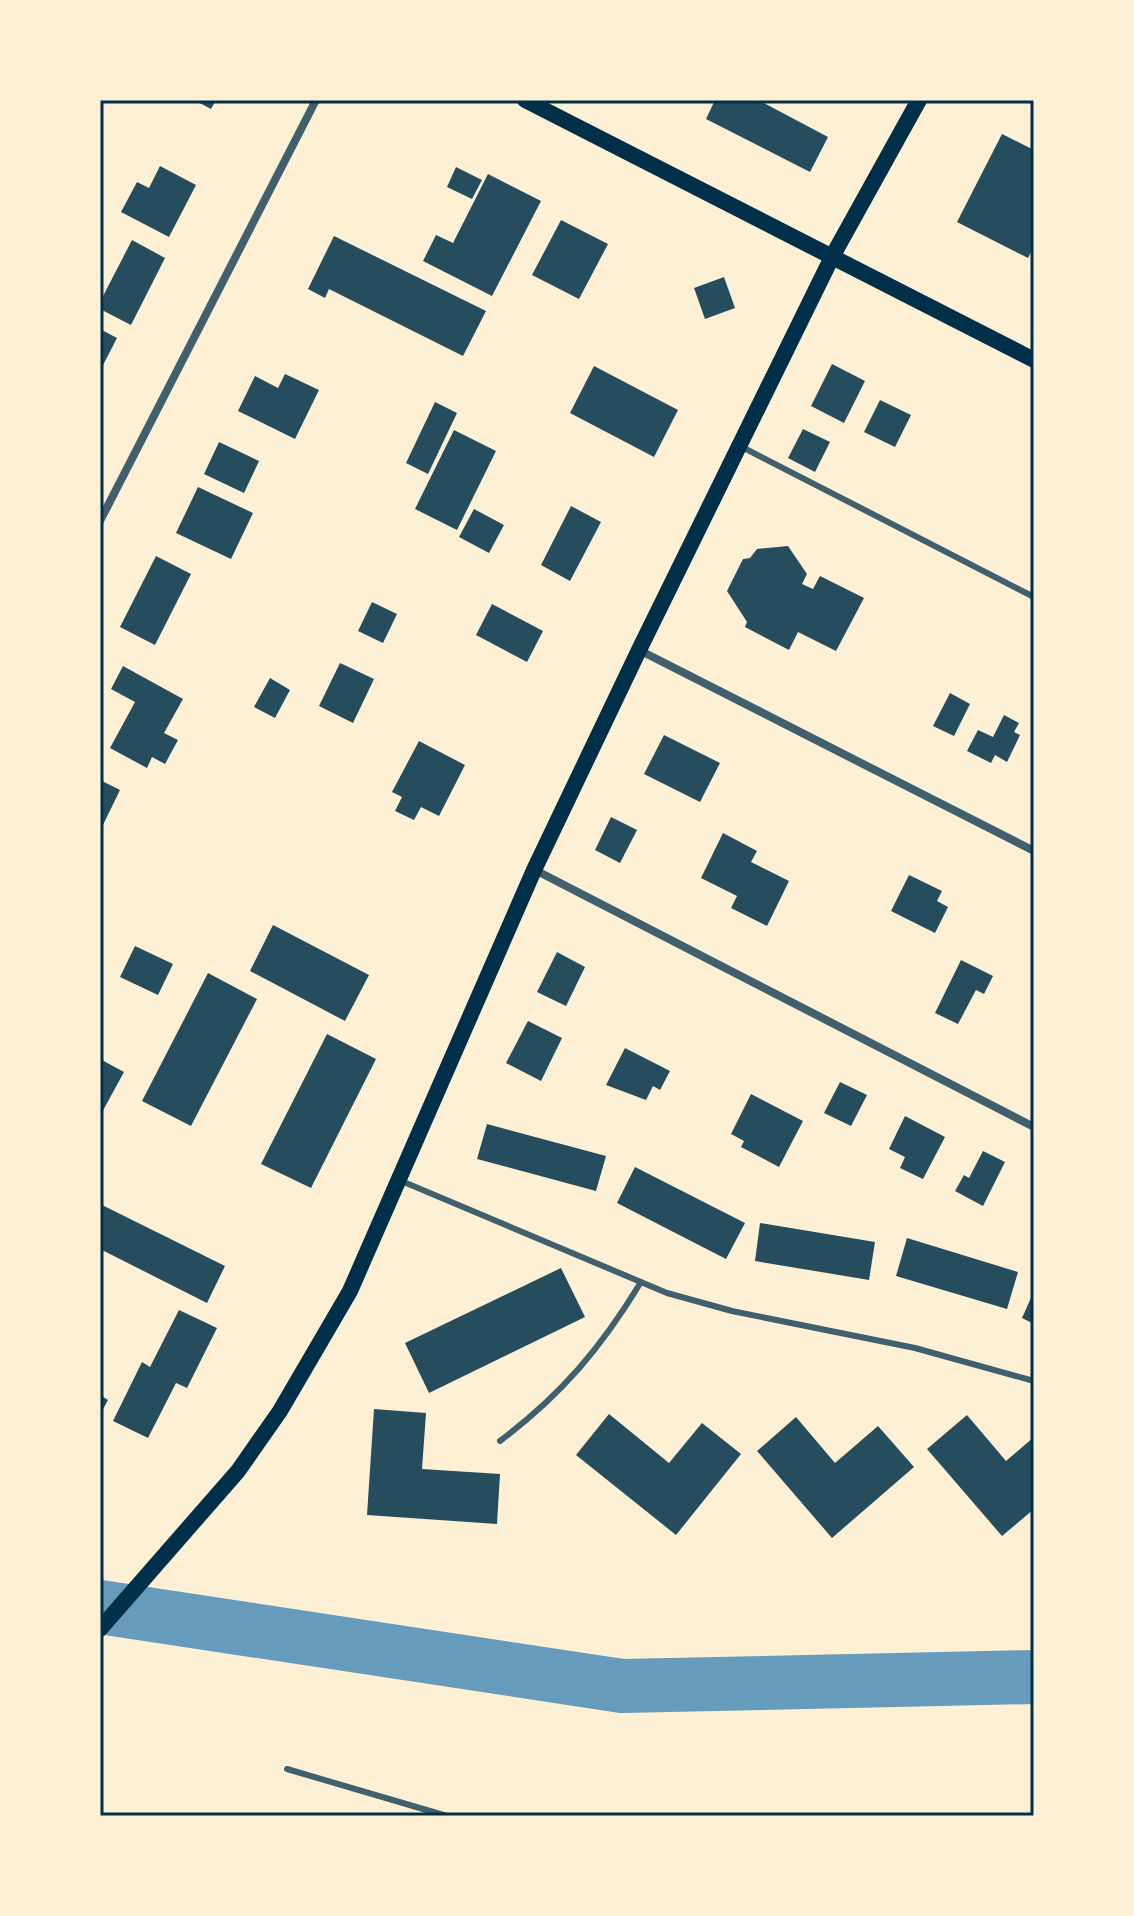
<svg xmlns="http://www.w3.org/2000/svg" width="1134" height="1916" viewBox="0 0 1134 1916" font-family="Merriweather,serif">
	<rect width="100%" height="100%" fill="#fdf0d5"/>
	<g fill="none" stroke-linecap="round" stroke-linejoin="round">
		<path stroke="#669bbc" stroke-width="54" d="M 100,1607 L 622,1686 L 1034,1677"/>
	</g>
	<g fill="#264d5e">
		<path d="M 194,100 L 216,100 L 211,109 Z"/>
		<path d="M 715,100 L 758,100 L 828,137 L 810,172 L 706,119 Z"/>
		<path d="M 1002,134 L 1034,150 L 1034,246 L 1028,258 L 957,222 Z"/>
		<path d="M 160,166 L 196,185 L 169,237 L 121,212 L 137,182 L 149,188 Z"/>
		<path d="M 456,167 L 482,180 L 472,199 L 447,187 Z"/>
		<path d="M 488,174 L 541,201 L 492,296 L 423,261 L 436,235 L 453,243 Z"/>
		<path d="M 561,220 L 608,244 L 579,299 L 532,275 Z"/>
		<path d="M 334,236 L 486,311 L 463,356 L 329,289 L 325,298 L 308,289 Z"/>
		<path d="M 132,240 L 165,258 L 131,325 L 100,309 L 100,302 Z"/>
		<path d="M 724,277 L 735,308 L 705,319 L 694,288 Z"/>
		<path d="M 100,329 L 117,338 L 100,371 Z"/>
		<path d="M 832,364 L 865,381 L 844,423 L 811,406 Z"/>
		<path d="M 594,366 L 678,410 L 654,457 L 570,413 Z"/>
		<path d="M 285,374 L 319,390 L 295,439 L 238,411 L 255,376 L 278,388 Z"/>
		<path d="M 880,400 L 911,415 L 895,447 L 864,432 Z"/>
		<path d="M 435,402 L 457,413 L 428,474 L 406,463 Z"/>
		<path d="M 803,429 L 830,442 L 815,472 L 788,458 Z"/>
		<path d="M 454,430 L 496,451 L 457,530 L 415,509 Z"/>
		<path d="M 219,442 L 259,461 L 244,493 L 204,474 Z"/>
		<path d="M 198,487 L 253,513 L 231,559 L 176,533 Z"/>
		<path d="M 571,506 L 601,522 L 570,581 L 541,565 Z"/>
		<path d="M 474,509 L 504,525 L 489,553 L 459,537 Z"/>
		<path d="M 788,546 L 807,574 L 802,584 L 813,589 L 820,576 L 864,598 L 836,651 L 798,632 L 789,650 L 745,627 L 747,622 L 727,591 L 743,559 L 750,558 L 757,549 Z"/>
		<path d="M 156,556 L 191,574 L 155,645 L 120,627 Z"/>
		<path d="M 372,602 L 397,614 L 383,643 L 358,631 Z"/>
		<path d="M 492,604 L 543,631 L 527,662 L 476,635 Z"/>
		<path d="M 340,663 L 374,679 L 353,723 L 319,706 Z"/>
		<path d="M 123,666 L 183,699 L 164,733 L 178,740 L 165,764 L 152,757 L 147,768 L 110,748 L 135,702 L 111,689 Z"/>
		<path d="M 270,678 L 290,690 L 275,718 L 254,707 Z"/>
		<path d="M 950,693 L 970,704 L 954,736 L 933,726 Z"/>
		<path d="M 1004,715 L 1019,723 L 1014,732 L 1020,735 L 1007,762 L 995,755 L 991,763 L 967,751 L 978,730 L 993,737 Z"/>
		<path d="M 664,735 L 720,763 L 700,802 L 644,774 Z"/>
		<path d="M 419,741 L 465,765 L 439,816 L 421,807 L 414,820 L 395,811 L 402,797 L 392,792 Z"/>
		<path d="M 100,780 L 120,790 L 103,825 L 100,823 Z"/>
		<path d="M 611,817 L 637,830 L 620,863 L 595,850 Z"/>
		<path d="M 723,833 L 757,851 L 751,862 L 789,881 L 767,926 L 731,908 L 737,896 L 701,878 Z"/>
		<path d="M 909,875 L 942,891 L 937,901 L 948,907 L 935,933 L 891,911 Z"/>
		<path d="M 273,925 L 369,975 L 345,1021 L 250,971 Z"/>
		<path d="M 135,946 L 173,964 L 158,995 L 120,977 Z"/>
		<path d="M 557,952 L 585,967 L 566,1006 L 537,992 Z"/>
		<path d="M 961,960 L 993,976 L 984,994 L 976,990 L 958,1024 L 935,1013 Z"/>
		<path d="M 208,973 L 257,999 L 191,1126 L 142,1101 Z"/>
		<path d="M 528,1021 L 562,1038 L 541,1081 L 506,1063 Z"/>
		<path d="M 327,1034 L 376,1059 L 311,1188 L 261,1164 Z"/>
		<path d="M 625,1048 L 670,1071 L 660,1090 L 653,1086 L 646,1100 L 606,1085 Z"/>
		<path d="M 100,1059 L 124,1072 L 100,1116 Z"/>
		<path d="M 840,1082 L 867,1095 L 851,1126 L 824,1113 Z"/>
		<path d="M 751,1094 L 803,1121 L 779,1167 L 741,1147 L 744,1141 L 731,1134 Z"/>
		<path d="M 905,1116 L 945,1137 L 923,1179 L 900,1168 L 905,1157 L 889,1149 Z"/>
		<path d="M 487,1124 L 606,1156 L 596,1191 L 477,1159 Z"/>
		<path d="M 983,1151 L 1005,1162 L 983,1206 L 955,1191 L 964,1175 L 969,1178 Z"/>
		<path d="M 635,1167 L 745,1223 L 726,1259 L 617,1203 Z"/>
		<path d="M 100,1204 L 225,1266 L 207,1303 L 100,1249 Z"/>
		<path d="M 760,1223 L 875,1242 L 869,1280 L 755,1261 Z"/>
		<path d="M 907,1238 L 1018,1272 L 1007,1309 L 896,1276 Z"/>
		<path d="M 561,1268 L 585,1317 L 429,1393 L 405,1343 Z"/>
		<path d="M 1034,1291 L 1034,1324 L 1022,1318 Z"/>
		<path d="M 179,1310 L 217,1328 L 187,1388 L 176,1383 L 148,1438 L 113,1421 L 142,1362 L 150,1367 Z"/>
		<path d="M 100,1395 L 108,1400 L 100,1415 Z"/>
		<path d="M 374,1409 L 426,1413 L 422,1469 L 500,1474 L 497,1524 L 367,1515 Z"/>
		<path d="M 609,1414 L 669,1463 L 702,1423 L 741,1454 L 676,1535 L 576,1455 Z"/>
		<path d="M 967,1415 L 1006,1461 L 1034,1437 L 1034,1509 L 1002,1536 L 927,1449 Z"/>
		<path d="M 796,1417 L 835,1463 L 878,1426 L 914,1467 L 832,1538 L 757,1451 Z"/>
	</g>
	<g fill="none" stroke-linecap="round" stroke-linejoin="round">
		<g stroke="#3f606c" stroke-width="6">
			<path d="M 1033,100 L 1034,101"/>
			<path d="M 742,447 L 1034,597"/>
			<path d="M 399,1180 L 667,1293 L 732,1311 L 915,1348 L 1034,1381"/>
			<path d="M 500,1441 C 561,1395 601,1348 641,1282"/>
			<path d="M 287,1769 L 447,1816"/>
		</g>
		<g stroke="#3f606c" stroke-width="8">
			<path d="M 100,521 L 316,100"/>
			<path d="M 639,650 L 1034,851"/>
			<path d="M 535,870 L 1034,1127"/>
		</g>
		<g stroke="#003049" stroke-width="16">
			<path d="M 525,100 L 1034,360"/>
			<path d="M 100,1629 L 238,1471 L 280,1411 L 350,1291 L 534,870 L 639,650 L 832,257 L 919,100"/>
		</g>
	</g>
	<rect width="1134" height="1916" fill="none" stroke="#fdf0d5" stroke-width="204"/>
	<rect x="102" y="102" width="930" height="1712" fill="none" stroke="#003049" stroke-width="3"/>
</svg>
